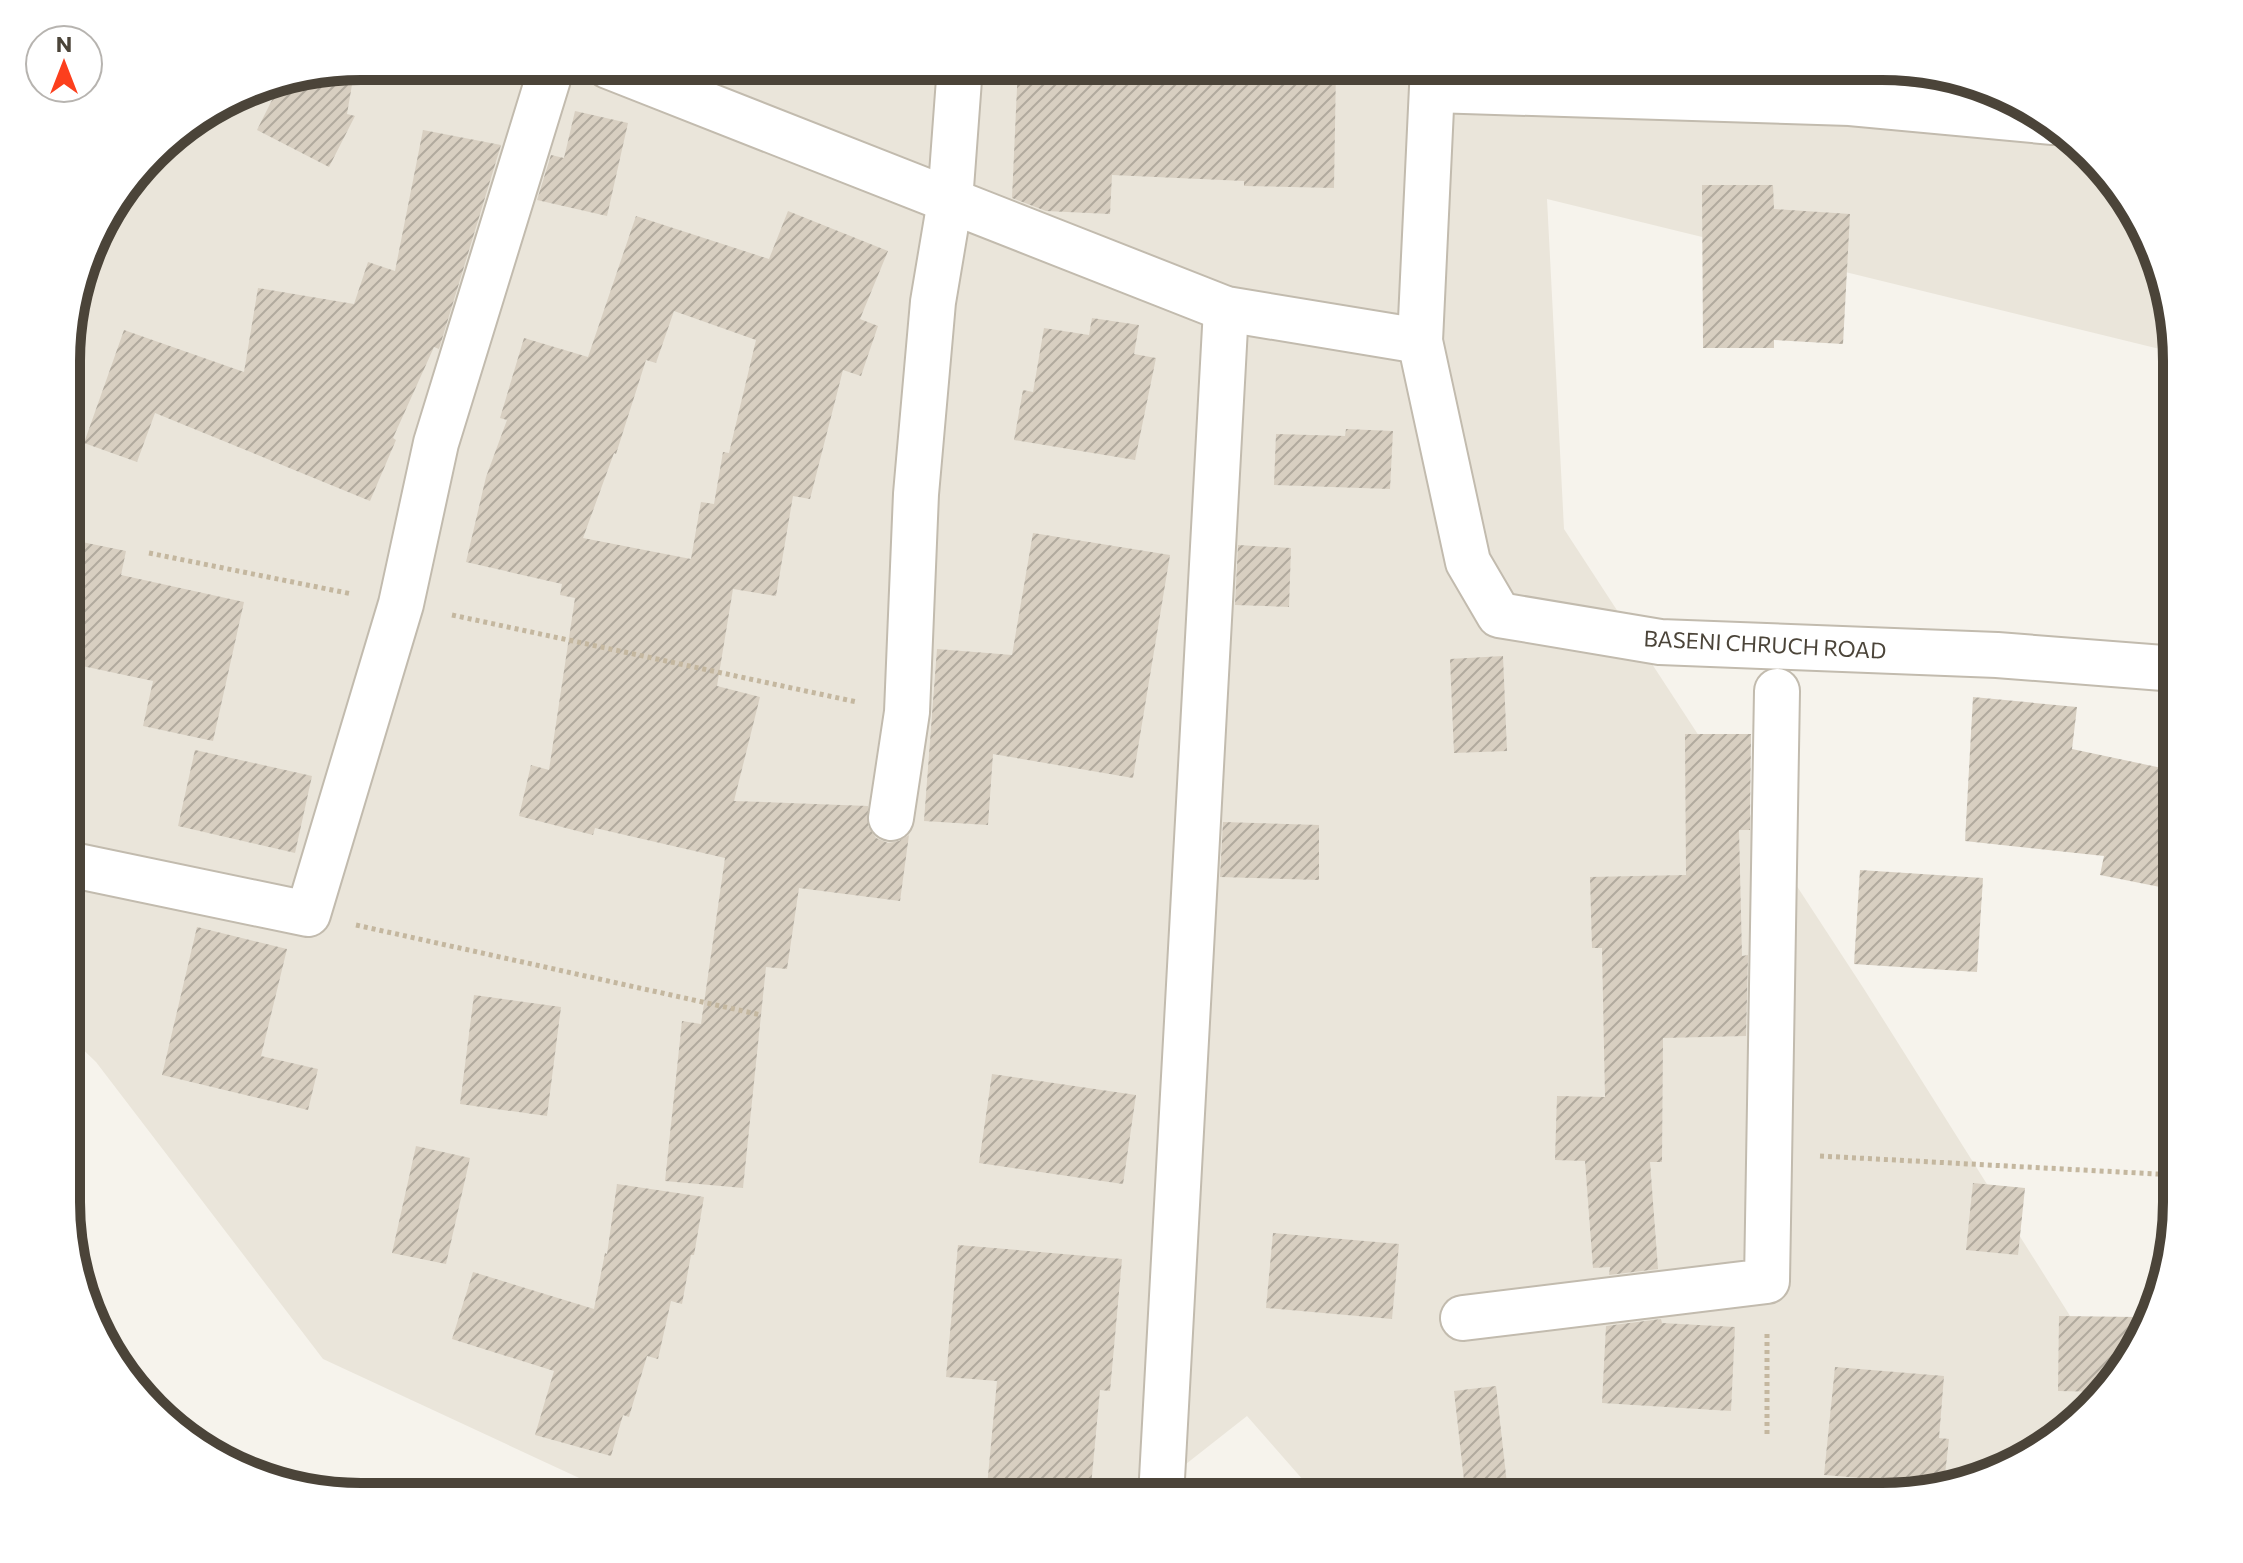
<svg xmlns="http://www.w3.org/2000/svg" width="2243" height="1563" viewBox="0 0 2243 1563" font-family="Commissioner,sans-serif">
	<defs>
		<pattern id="building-hatch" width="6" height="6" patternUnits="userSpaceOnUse" patternTransform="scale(2)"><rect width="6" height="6" fill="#d8cfc1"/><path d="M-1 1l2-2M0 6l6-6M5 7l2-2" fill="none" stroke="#b1aa9e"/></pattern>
	</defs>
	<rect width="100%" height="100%" fill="#f6f3ec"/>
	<path fill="#eae5da" d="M 361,66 L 1901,67 L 1978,82 L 2061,127 L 2138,214 L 2176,342 L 2176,353 L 1547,199 L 1564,529 L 1864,989 L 2113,1384 L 2013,1466 L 1883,1497 L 1318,1497 L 1247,1416 L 1144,1497 L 618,1496 L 323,1359 L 96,1062 L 68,1035 L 68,323 L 97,230 L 166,139 L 248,88 Z"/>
	<g fill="url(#building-hatch)" fill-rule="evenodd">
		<path d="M 1018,66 L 1117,66 L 1117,77 L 1262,84 L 1261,66 L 1336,66 L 1334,188 L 1244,186 L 1244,181 L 1112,175 L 1110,214 L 1046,211 L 1012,198 Z"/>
		<path d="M 355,67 L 347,114 L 355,116 L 329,167 L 257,130 L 281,82 Z"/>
		<path d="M 575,111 L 628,123 L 607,216 L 537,200 L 551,155 L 564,158 Z"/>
		<path d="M 423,130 L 501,145 L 439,349 L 434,347 L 393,438 L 396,440 L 370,501 L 155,413 L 137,462 L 84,443 L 124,330 L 244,372 L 258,288 L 354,304 L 368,262 L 395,271 Z"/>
		<path d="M 1702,185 L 1773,185 L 1774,209 L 1850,214 L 1843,344 L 1774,340 L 1774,348 L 1703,348 Z"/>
		<path d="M 788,211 L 888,251 L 860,319 L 878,326 L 861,376 L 843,370 L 810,499 L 793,496 L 776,596 L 733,589 L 717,686 L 760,697 L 734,801 L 868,806 L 868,826 L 876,838 L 888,843 L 899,841 L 909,835 L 900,901 L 799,888 L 787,969 L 766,967 L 743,1188 L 665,1181 L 682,1021 L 701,1024 L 725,858 L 595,828 L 593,835 L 519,816 L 531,765 L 549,770 L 575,598 L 560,595 L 562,584 L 466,562 L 486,477 L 507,420 L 500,418 L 524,338 L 588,357 L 636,216 L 769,259 ZM 674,311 L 756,340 L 729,453 L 723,452 L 714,504 L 701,502 L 691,559 L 583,538 L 614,453 L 616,454 L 646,360 L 656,363 Z"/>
		<path d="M 1092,318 L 1139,325 L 1134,354 L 1156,358 L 1135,460 L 1014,440 L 1023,390 L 1033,392 L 1044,328 L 1089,335 Z"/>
		<path d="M 1346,429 L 1393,431 L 1390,489 L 1274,485 L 1276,434 L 1345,436 Z"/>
		<path d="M 1033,533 L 1170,555 L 1133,778 L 993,754 L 988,825 L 924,821 L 937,649 L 1012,655 Z"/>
		<path d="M 77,541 L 126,551 L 121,575 L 244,602 L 213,741 L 143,726 L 153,681 L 68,663 L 68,583 Z"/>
		<path d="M 1238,545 L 1291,548 L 1289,607 L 1235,605 Z"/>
		<path d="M 1503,656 L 1507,751 L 1454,753 L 1450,659 Z"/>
		<path d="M 1973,697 L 2077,707 L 2072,749 L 2176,771 L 2176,836 L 2165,888 L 2100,875 L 2104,856 L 1965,841 Z"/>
		<path d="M 1685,734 L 1751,734 L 1750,830 L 1739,830 L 1742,956 L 1748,955 L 1746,1036 L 1663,1038 L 1662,1162 L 1650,1162 L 1658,1269 L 1609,1275 L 1610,1267 L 1593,1268 L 1585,1161 L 1555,1160 L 1557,1096 L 1605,1097 L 1602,948 L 1592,948 L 1590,877 L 1686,875 Z"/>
		<path d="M 195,750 L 312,776 L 295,853 L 178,826 Z"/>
		<path d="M 1223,822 L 1319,825 L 1319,880 L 1220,877 Z"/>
		<path d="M 1860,870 L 1983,878 L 1977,972 L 1854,964 Z"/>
		<path d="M 197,927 L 287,949 L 261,1056 L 318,1069 L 308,1110 L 162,1075 Z"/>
		<path d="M 474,995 L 561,1007 L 547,1116 L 460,1104 Z"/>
		<path d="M 992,1074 L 1136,1095 L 1123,1184 L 979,1163 Z"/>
		<path d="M 416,1146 L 470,1158 L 446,1264 L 392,1253 Z"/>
		<path d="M 1973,1183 L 2025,1188 L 2018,1255 L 1966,1250 Z"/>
		<path d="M 617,1184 L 704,1197 L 694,1255 L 691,1255 L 682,1304 L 671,1301 L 658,1359 L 647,1356 L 629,1417 L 623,1415 L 611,1456 L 535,1435 L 554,1371 L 452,1339 L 473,1272 L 594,1309 L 605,1253 L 607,1254 Z"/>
		<path d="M 1273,1233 L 1399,1244 L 1392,1319 L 1266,1308 Z"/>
		<path d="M 958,1245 L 1122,1259 L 1110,1391 L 1100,1390 L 1090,1497 L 986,1497 L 997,1381 L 946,1377 Z"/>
		<path d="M 2059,1316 L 2137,1317 L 2137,1343 L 2116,1381 L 2104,1392 L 2058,1391 Z"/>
		<path d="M 1661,1319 L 1662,1323 L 1735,1327 L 1731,1411 L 1602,1403 L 1606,1326 Z"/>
		<path d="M 1835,1367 L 1944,1376 L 1939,1438 L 1949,1439 L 1944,1483 L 1936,1484 L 1824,1475 Z"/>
		<path d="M 1496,1386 L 1507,1484 L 1465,1489 L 1454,1391 Z"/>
	</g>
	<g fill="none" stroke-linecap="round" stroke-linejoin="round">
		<defs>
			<g id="minor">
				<path d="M 608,66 L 1226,309 L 1420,341"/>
				<path d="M 1433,66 L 1420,341 L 1468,562 L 1499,615 L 1660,642 L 1997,655 L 2176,669"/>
				<path d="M 1433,90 L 1850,103 L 2053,122"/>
				<path d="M 891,818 L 907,712 L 916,494 L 933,302 L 950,201 L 960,66"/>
				<path d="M 68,864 L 308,914 L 401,604 L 436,443 L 552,66"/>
				<path d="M 1463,1318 L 1767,1281 L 1777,691"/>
				<path d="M 1161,1497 L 1226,309"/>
			</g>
		</defs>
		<use href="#minor" stroke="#c2bbae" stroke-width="48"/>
		<g stroke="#c4b79f" stroke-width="5" stroke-dasharray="4 4" stroke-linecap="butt">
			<path d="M 149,553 L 352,594"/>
			<path d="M 452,615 L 857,702"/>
			<path d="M 356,925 L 761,1015"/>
			<path d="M 1820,1156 L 2176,1175"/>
			<path d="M 1767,1334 L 1767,1435"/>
		</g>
		<use href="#minor" stroke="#fff" stroke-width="44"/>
	</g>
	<g text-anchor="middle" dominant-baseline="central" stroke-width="6" stroke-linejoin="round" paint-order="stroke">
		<g font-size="22" fill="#4b4439" stroke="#fff">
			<text transform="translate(1765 644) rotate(3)">BASENI CHRUCH ROAD</text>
		</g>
	</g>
	<path d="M0 0H2243V1563H0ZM361 80H1882A281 281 0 0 1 2163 361V1202A281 281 0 0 1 1882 1483H361A281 281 0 0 1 80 1202V361A281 281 0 0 1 361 80Z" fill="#fff" fill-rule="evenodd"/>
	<path fill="none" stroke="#4b4439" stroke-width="10" d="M361 80H1882A281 281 0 0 1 2163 361V1202A281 281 0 0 1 1882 1483H361A281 281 0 0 1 80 1202V361A281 281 0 0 1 361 80Z"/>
	<g transform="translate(64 64)"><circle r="38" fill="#ffffff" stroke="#b7b4b0" stroke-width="2"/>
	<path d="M0-6L14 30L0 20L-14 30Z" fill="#fc3f1d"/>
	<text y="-12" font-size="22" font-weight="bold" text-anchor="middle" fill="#4b4439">N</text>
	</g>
</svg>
